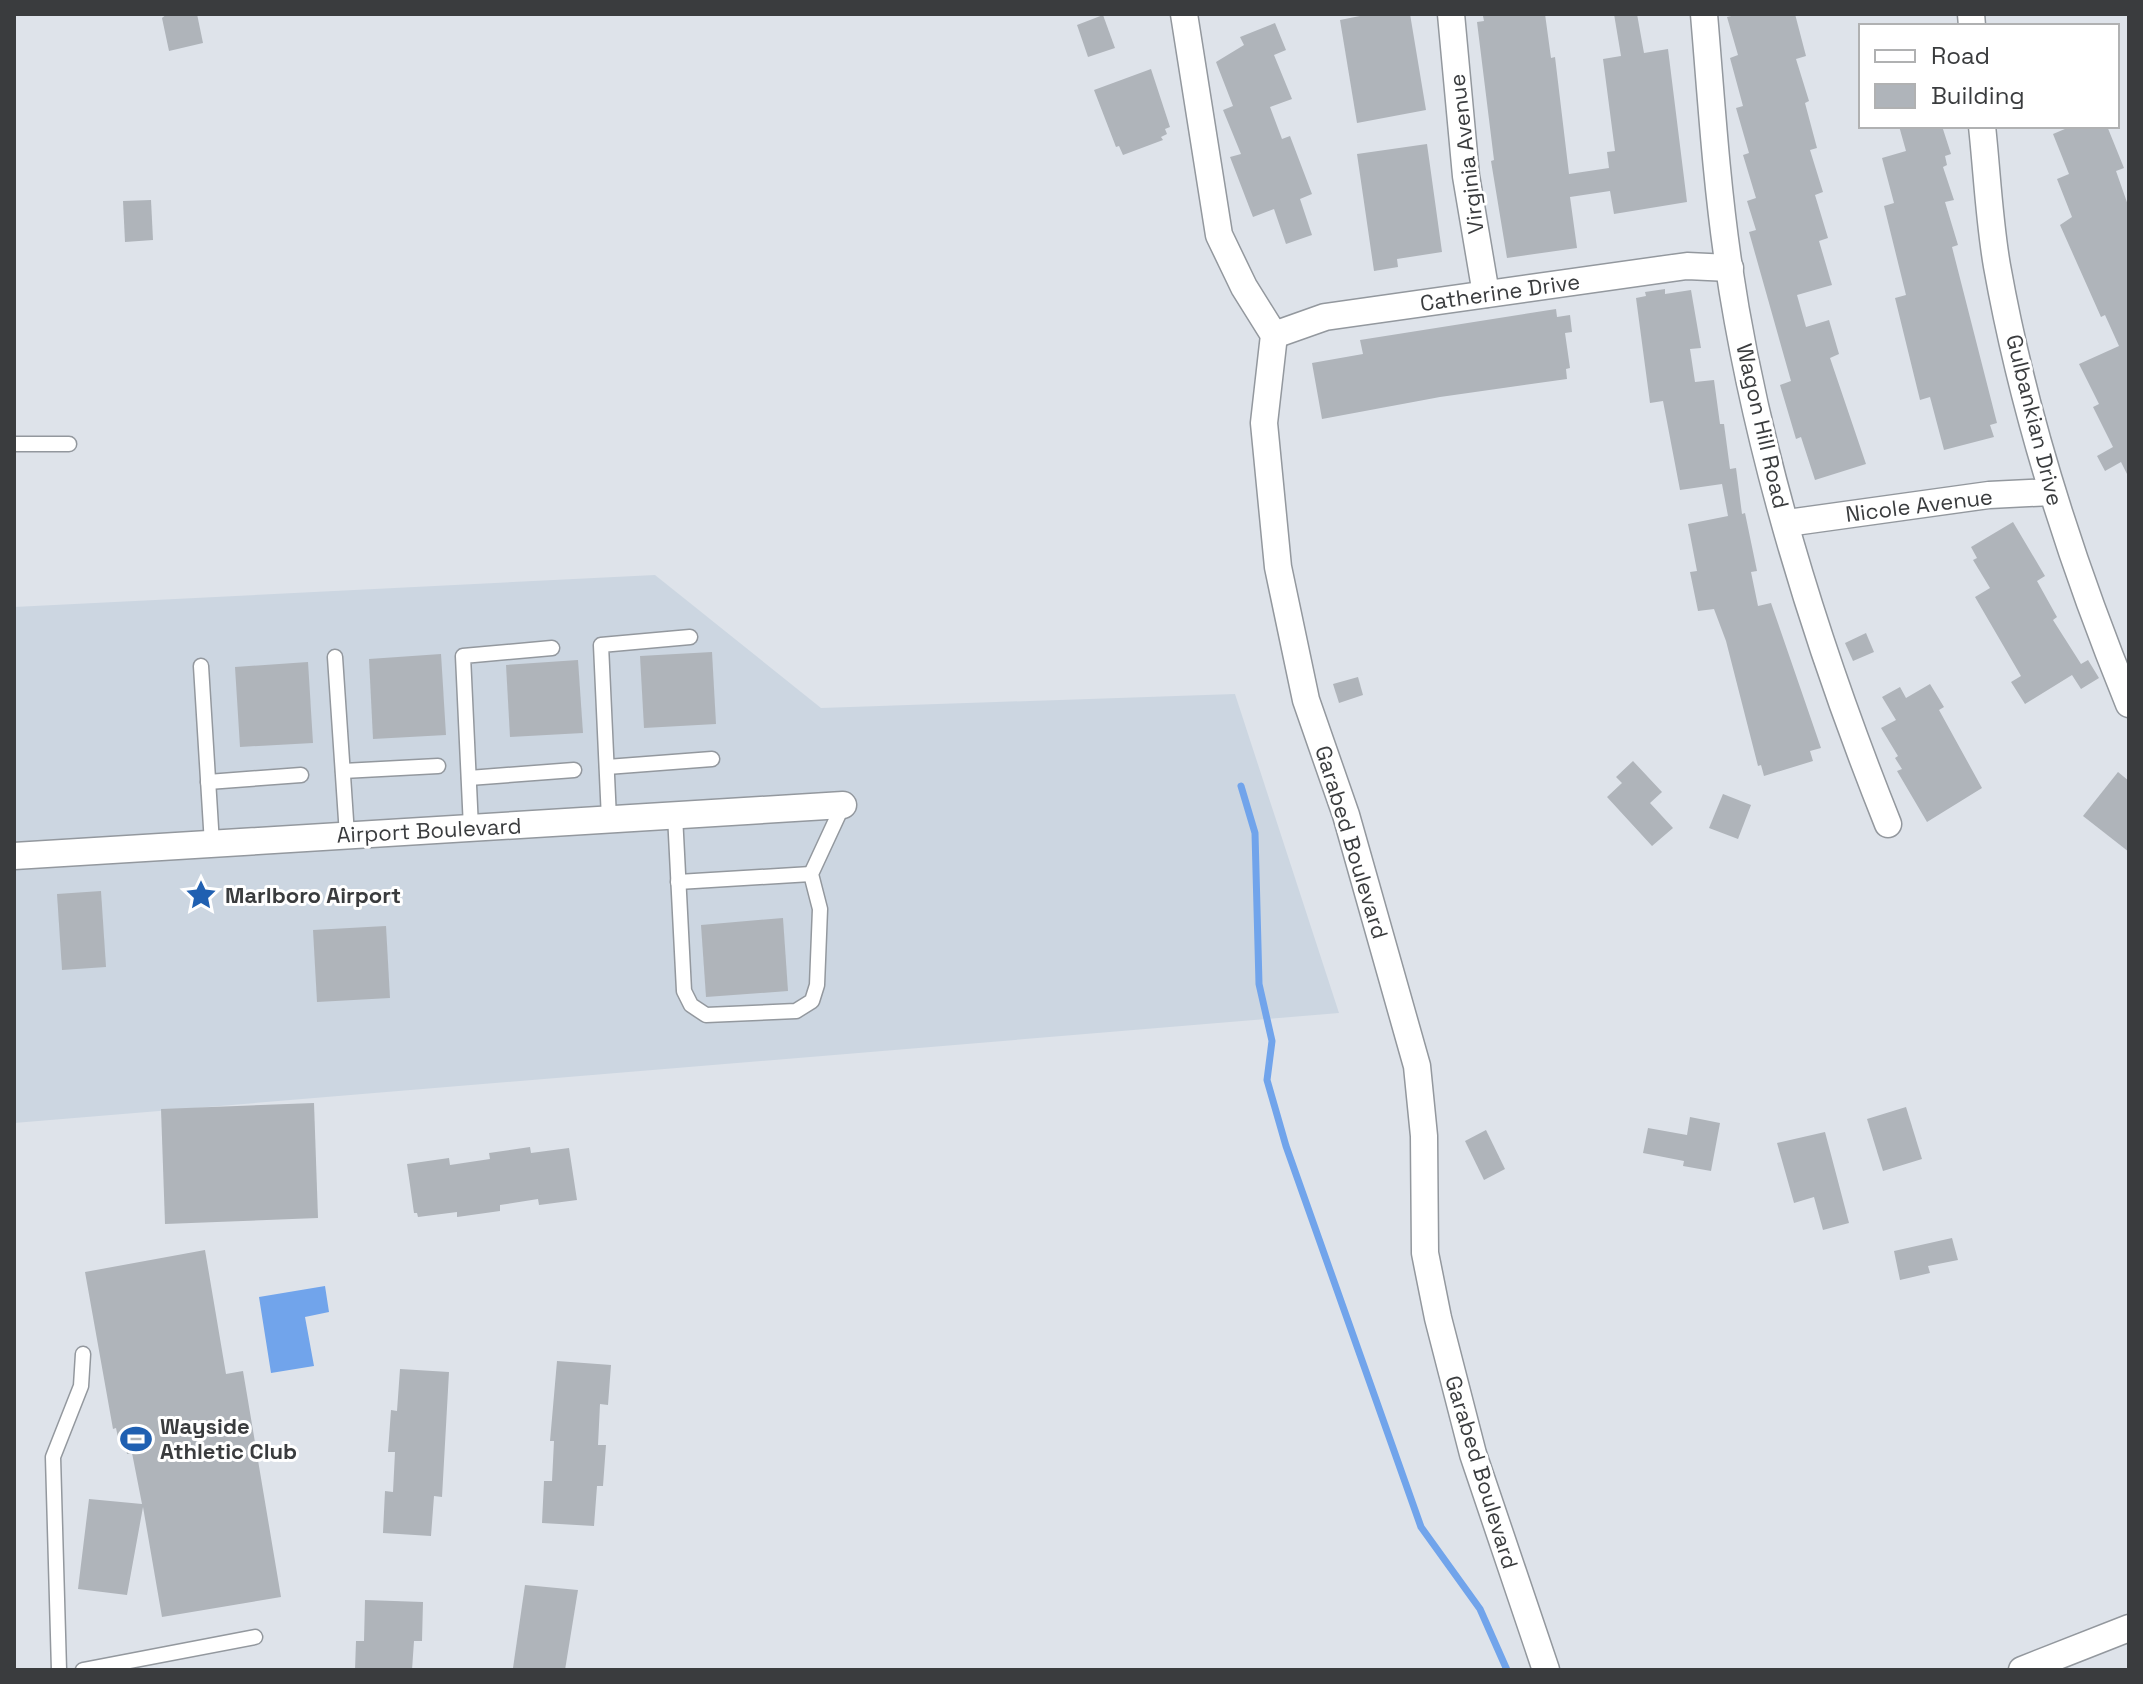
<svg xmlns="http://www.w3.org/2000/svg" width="2143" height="1684" viewBox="0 0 2143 1684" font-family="'Space Grotesk',sans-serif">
	<rect width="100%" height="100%" fill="#dee3ea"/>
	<path fill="#ccd6e1" d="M 655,575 L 821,708 L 1235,694 L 1339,1013 L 14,1123 L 14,607 Z"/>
	<path fill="#71a4eb" d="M 325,1286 L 329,1312 L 305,1317 L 314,1366 L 271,1373 L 259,1297 Z"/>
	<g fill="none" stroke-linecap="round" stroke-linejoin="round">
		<path stroke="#71a4eb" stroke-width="7" d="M 1241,786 L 1255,833 L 1259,984 L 1272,1041 L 1267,1080 L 1286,1146 L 1421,1527 L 1480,1609 L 1507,1670"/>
	</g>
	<g fill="#afb4ba">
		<path d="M 167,14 L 197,14 L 203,43 L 169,51 L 162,18 Z"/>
		<path d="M 1370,14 L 1410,14 L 1426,110 L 1357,123 L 1340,20 Z"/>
		<path d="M 1498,14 L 1545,14 L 1551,58 L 1555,57 L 1569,174 L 1609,168 L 1607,152 L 1615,151 L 1603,59 L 1621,56 L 1614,14 L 1637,14 L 1644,53 L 1668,49 L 1687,202 L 1614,214 L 1610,191 L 1570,197 L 1577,248 L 1507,258 L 1491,161 L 1494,160 L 1477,22 L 1484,21 L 1483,16 Z"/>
		<path d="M 1740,14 L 1795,14 L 1806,56 L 1796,59 L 1809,101 L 1805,103 L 1817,148 L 1810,150 L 1823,192 L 1815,195 L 1828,238 L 1819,241 L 1832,285 L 1797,295 L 1806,327 L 1829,320 L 1839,354 L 1830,358 L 1866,464 L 1815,480 L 1801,437 L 1796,439 L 1780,385 L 1791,381 L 1749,232 L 1756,230 L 1747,201 L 1756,198 L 1743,155 L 1749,153 L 1736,108 L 1743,106 L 1730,58 L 1738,55 L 1727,17 Z"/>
		<path d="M 1103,15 L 1115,48 L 1088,57 L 1077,25 Z"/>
		<path d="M 1275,23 L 1286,50 L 1274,55 L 1292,99 L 1270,107 L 1282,139 L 1290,136 L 1312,194 L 1300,199 L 1312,235 L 1286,244 L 1274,209 L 1253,217 L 1230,157 L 1241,154 L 1223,110 L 1233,106 L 1216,62 L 1244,45 L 1240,37 Z"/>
		<path d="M 1151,69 L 1170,127 L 1165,129 L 1167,134 L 1161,137 L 1163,140 L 1123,155 L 1119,146 L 1116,147 L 1094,90 Z"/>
		<path d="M 1899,126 L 1942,126 L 1951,154 L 1945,156 L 1947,165 L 1943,167 L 1954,200 L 1945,202 L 1958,245 L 1952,247 L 1997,423 L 1990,425 L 1994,437 L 1944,450 L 1930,397 L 1920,400 L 1895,298 L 1906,295 L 1884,206 L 1894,203 L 1882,158 L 1906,151 Z"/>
		<path d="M 2072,126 L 2107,126 L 2124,168 L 2116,171 L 2129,208 L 2129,478 L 2121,462 L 2105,471 L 2097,456 L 2113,447 L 2093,407 L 2099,404 L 2079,364 L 2119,346 L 2105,315 L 2101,317 L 2060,225 L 2072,217 L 2057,179 L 2069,174 L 2053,134 Z"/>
		<path d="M 1427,144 L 1442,252 L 1397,259 L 1398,267 L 1374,271 L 1357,154 Z"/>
		<path d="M 151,200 L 153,240 L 125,242 L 123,201 Z"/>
		<path d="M 1665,289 L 1665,294 L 1691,290 L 1701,348 L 1690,349 L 1695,382 L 1714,380 L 1720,424 L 1724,424 L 1730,469 L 1736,468 L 1742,514 L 1745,513 L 1757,571 L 1751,572 L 1758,606 L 1771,603 L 1821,748 L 1810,751 L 1813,761 L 1764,776 L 1761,765 L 1758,766 L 1726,641 L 1714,609 L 1698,611 L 1690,572 L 1697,571 L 1688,524 L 1728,516 L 1722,484 L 1680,490 L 1663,401 L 1650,403 L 1636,298 L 1646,296 L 1645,292 Z"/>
		<path d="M 1556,309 L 1557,317 L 1570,315 L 1572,332 L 1565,333 L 1570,368 L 1566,369 L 1567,379 L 1440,397 L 1322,419 L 1312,363 L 1363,354 L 1360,340 Z"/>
		<path d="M 2013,522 L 2045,576 L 2037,581 L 2057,617 L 2053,620 L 2081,664 L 2088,660 L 2099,678 L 2081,689 L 2072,675 L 2025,704 L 2011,682 L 2021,676 L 1975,597 L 1990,588 L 1973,560 L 1977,558 L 1971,547 Z"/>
		<path d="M 1866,633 L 1874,652 L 1853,661 L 1845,643 Z"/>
		<path d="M 712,652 L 716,724 L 644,728 L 640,656 Z"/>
		<path d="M 441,654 L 446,735 L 373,739 L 369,659 Z"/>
		<path d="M 578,660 L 583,733 L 510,737 L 506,665 Z"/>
		<path d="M 308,662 L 313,743 L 240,747 L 235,667 Z"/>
		<path d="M 1358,677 L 1363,695 L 1339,703 L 1333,684 Z"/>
		<path d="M 1930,684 L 1944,707 L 1939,710 L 1982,788 L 1927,822 L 1897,771 L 1902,769 L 1895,758 L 1898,756 L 1881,728 L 1896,720 L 1882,697 L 1900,687 L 1906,698 Z"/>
		<path d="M 1633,761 L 1662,792 L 1650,803 L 1673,828 L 1652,846 L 1607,797 L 1622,783 L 1616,777 Z"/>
		<path d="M 2118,772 L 2129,781 L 2129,852 L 2083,816 Z"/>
		<path d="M 1723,794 L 1751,805 L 1738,839 L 1709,828 Z"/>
		<path d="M 101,891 L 106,967 L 62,970 L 57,894 Z"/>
		<path d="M 783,918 L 788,991 L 706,997 L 701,925 Z"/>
		<path d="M 386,926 L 390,998 L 317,1002 L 313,930 Z"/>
		<path d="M 314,1103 L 318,1218 L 165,1224 L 161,1109 Z"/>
		<path d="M 1906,1107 L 1922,1159 L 1883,1171 L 1867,1119 Z"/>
		<path d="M 1690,1117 L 1720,1123 L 1711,1171 L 1683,1166 L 1684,1161 L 1643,1153 L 1648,1128 L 1687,1135 Z"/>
		<path d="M 1486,1130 L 1505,1169 L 1484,1180 L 1465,1141 Z"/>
		<path d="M 1825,1132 L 1849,1223 L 1823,1230 L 1814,1197 L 1794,1203 L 1777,1143 Z"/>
		<path d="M 530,1147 L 531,1153 L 569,1148 L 577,1200 L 539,1205 L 538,1199 L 500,1205 L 500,1211 L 457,1217 L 457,1212 L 418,1217 L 417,1213 L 414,1213 L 407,1164 L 449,1158 L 450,1165 L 490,1159 L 489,1153 Z"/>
		<path d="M 1952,1238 L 1958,1260 L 1928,1266 L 1930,1273 L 1900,1280 L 1894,1251 Z"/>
		<path d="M 205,1250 L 226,1374 L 243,1371 L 281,1597 L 162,1617 L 143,1507 L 127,1595 L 78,1589 L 89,1499 L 142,1504 L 132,1453 L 127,1454 L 126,1447 L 120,1447 L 116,1428 L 113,1429 L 85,1272 Z"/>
		<path d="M 557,1361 L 611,1365 L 608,1405 L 600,1404 L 598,1445 L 606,1445 L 603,1486 L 597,1486 L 594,1526 L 542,1523 L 544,1481 L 552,1481 L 554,1441 L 550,1441 Z"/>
		<path d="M 400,1369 L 449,1372 L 442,1497 L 434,1496 L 431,1536 L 383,1533 L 385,1491 L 393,1492 L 395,1452 L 388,1452 L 391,1410 L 397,1411 Z"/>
		<path d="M 525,1585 L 578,1590 L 565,1670 L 513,1668 Z"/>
		<path d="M 365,1600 L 423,1602 L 422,1641 L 414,1641 L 412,1670 L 355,1670 L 356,1641 L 364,1641 Z"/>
	</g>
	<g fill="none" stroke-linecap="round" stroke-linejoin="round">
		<defs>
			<g id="service">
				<path d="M 14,444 L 69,444"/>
				<path d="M 335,657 L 347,835"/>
				<path d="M 201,666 L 212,844"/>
				<path d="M 607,767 L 712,759"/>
				<path d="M 343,771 L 438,766"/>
				<path d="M 469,778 L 574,770"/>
				<path d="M 208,782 L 301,775"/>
				<path d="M 675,815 L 684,991 L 691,1005 L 706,1015 L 796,1011 L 812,1001 L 817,985 L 820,909 L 811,874 L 843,805"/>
				<path d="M 609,819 L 601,645 L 690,637"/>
				<path d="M 471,828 L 463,656 L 552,648"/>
				<path d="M 678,882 L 811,874"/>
				<path d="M 59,1670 L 53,1457 L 81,1386 L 83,1354"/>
				<path d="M 83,1670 L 255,1637"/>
			</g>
			<g id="minor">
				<path d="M 1184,14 L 1219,235 L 1244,287 L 1274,335 L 1264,423 L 1278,567 L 1306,700 L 1346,815 L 1417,1066 L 1424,1136 L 1425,1253 L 1438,1318 L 1473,1454 L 1546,1670"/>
				<path d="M 1451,14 L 1466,176 L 1486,294"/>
				<path d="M 1704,14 C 1711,96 1716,179 1728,261 C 1756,453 1816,644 1888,824"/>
				<path d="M 1971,14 L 1972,26"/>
				<path d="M 1982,126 C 1987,172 1989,220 1997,266 C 2024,417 2071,562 2129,704"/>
				<path d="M 1274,335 L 1325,317 L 1687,266 L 1730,268"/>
				<path d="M 1787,523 L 1989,495 L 2052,492"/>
				<path d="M 14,856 L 843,805"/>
				<path d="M 2022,1670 L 2129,1628"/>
			</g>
		</defs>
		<use href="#service" stroke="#93989e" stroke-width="17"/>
		<use href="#minor" stroke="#93989e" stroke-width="29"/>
		<use href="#service" stroke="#fff" stroke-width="14"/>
		<use href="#minor" stroke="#fff" stroke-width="26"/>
	</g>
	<defs>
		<symbol id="sight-bare" viewBox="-9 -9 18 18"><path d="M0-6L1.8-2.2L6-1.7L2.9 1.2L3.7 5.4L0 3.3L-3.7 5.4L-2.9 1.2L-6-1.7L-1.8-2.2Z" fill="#2060b1" stroke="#fff" stroke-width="2.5" paint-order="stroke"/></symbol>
		<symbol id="stadium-bare" viewBox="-9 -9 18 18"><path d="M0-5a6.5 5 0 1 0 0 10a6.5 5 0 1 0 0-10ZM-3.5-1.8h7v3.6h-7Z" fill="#2060b1" stroke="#fff" stroke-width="2.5" paint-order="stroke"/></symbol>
	</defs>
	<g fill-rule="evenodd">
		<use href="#sight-bare" x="179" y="873" width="44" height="44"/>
		<use href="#stadium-bare" x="114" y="1417" width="44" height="44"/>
	</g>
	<g text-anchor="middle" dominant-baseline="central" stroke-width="6" stroke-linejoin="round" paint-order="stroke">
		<g font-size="22" fill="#3a3c3e" stroke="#fff">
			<text transform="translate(1466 154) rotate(-97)">Virginia Avenue</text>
			<text transform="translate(1500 292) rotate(-8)">Catherine Drive</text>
			<text transform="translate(2035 420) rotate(76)">Gulbankian Drive</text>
			<text transform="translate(1763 426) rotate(77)">Wagon Hill Road</text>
			<text transform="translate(1919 505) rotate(-7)">Nicole Avenue</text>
			<text transform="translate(429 830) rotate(-3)">Airport Boulevard</text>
			<text transform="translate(1352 842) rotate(73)">Garabed Boulevard</text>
			<text transform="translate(1482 1472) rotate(73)">Garabed Boulevard</text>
		</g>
		<g font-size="22" font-weight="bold" fill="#3a3c3e" stroke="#fff" text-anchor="start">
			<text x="225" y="895">Marlboro Airport</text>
			<text x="160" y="1426">Wayside<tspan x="160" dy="25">Athletic Club</tspan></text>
		</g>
	</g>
	<rect width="2143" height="1684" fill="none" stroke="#3a3c3e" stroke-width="32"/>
	<rect x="1859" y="24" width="260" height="104" fill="#ffffff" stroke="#b0b1b2" stroke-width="2"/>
	<rect x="1875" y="50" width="40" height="12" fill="#ffffff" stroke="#b0b1b2" stroke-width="2"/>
	<text x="1931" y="64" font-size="24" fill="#3a3c3e">Road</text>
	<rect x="1875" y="84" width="40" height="24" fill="#afb4ba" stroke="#b0b1b2" stroke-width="2"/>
	<text x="1931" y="104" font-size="24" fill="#3a3c3e">Building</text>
</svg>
